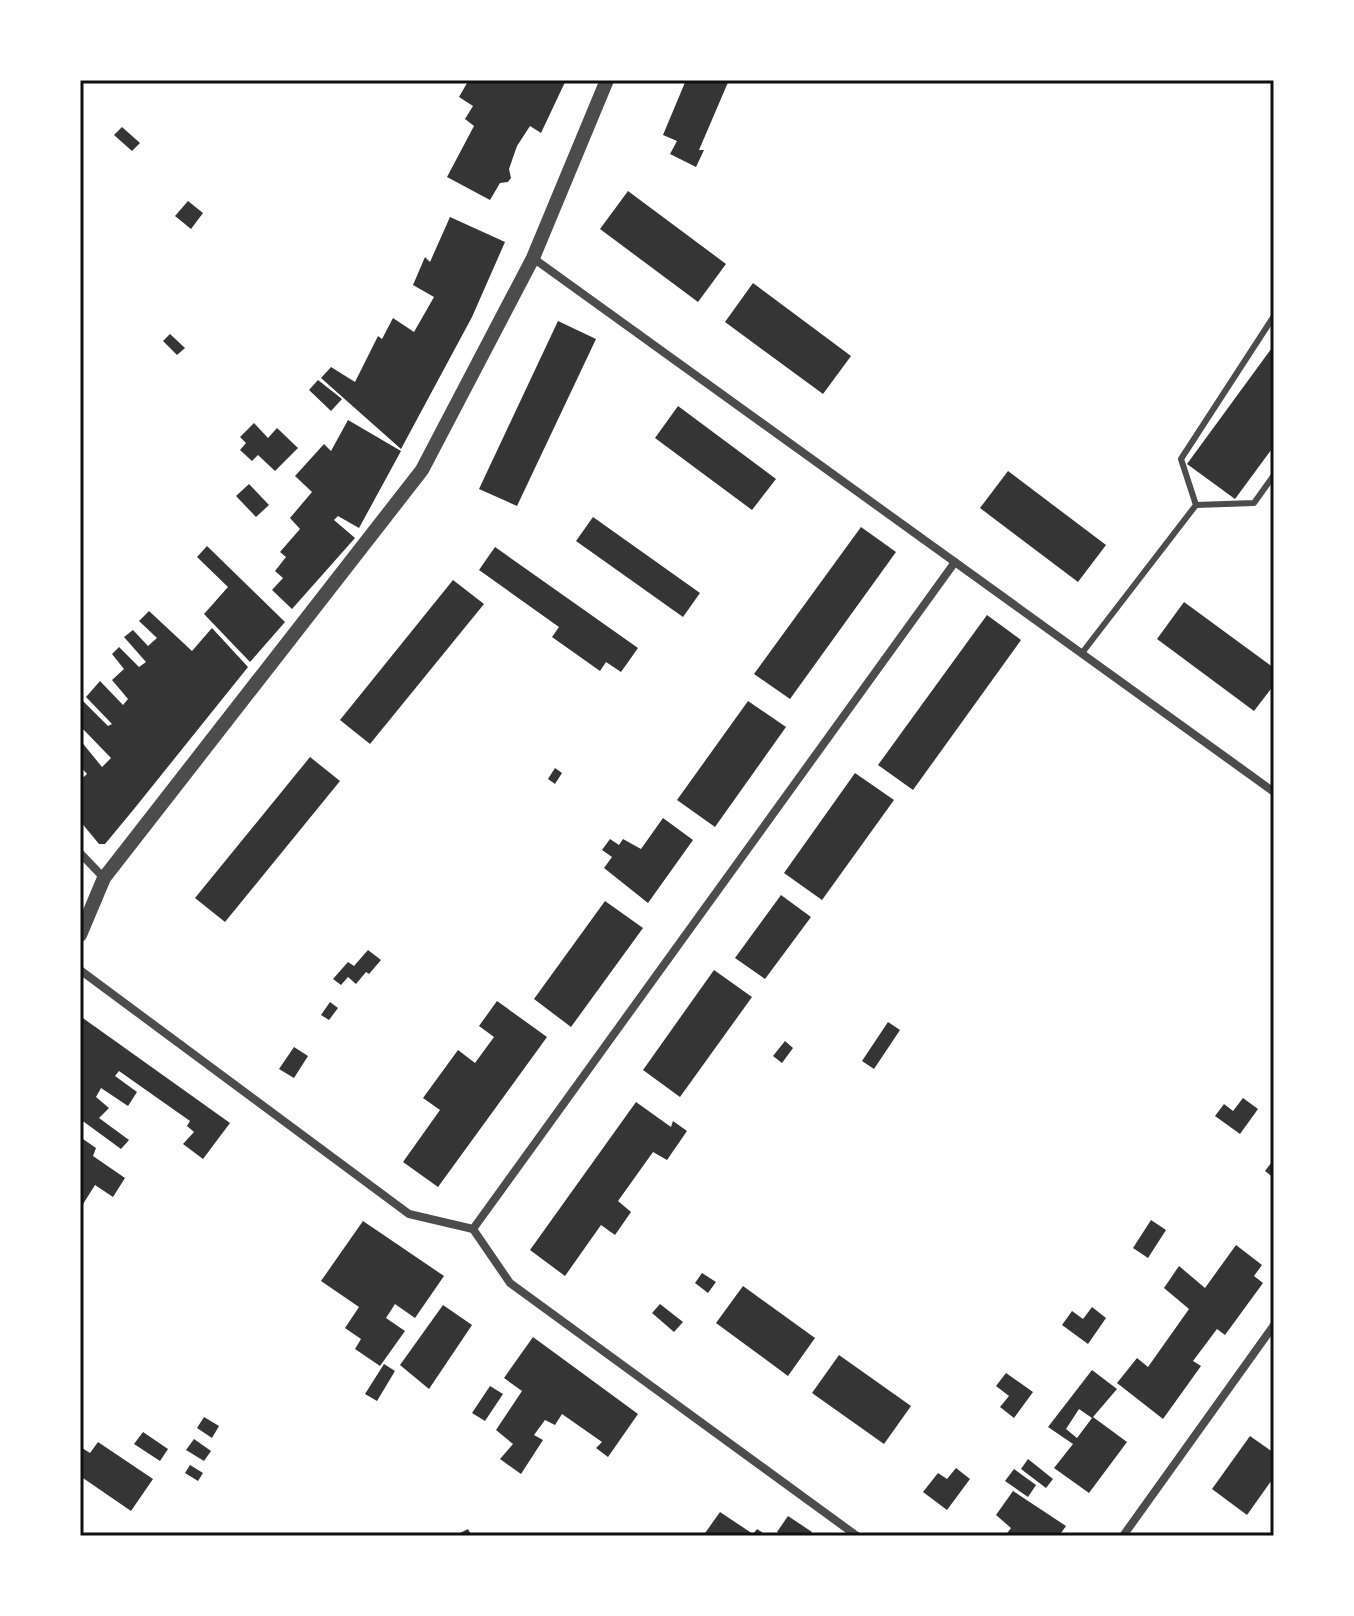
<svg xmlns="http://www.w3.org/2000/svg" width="1354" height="1616" viewBox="0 0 1354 1616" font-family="'Source Serif 4',serif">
	<rect width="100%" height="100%" fill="#fff"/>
	<g fill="#353535" fill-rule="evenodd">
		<path d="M 463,80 L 566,80 L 541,133 L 530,126 L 517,146 L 509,169 L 511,178 L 508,182 L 500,183 L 490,200 L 447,177 L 474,126 L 465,119 L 473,106 L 459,97 L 467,83 Z"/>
		<path d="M 686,80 L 729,80 L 699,150 L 704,150 L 696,167 L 670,154 L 677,141 L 663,135 Z"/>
		<path d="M 122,127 L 140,143 L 132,151 L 114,135 Z"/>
		<path d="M 628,191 L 726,264 L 698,302 L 600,229 Z"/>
		<path d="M 188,201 L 203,213 L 191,229 L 175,216 Z"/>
		<path d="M 450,217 L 505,242 L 472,317 L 401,449 L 321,378 L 331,367 L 355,382 L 378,336 L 382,339 L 393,318 L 414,332 L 434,297 L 413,285 L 425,257 L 430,262 Z"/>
		<path d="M 753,283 L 851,356 L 823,394 L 725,322 Z"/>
		<path d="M 558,321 L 596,339 L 517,506 L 479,489 Z"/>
		<path d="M 170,334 L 185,348 L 177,355 L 163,341 Z"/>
		<path d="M 1274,345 L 1274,446 L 1235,499 L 1187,464 Z"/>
		<path d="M 318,380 L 342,399 L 331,411 L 309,390 Z"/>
		<path d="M 678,406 L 776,479 L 752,510 L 655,438 Z"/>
		<path d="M 348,420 L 401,451 L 359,528 L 338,516 L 334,520 L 355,538 L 292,609 L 272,590 L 283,578 L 275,571 L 286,557 L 280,552 L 300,529 L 290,518 L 312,492 L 295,476 L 324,444 L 331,451 Z"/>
		<path d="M 254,423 L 268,438 L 277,428 L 298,448 L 275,471 L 258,455 L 252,461 L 240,450 L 246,443 L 240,437 Z"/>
		<path d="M 1008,471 L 1106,545 L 1078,582 L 980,508 Z"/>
		<path d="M 249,484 L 269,505 L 256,517 L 236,496 Z"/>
		<path d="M 593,517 L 700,593 L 683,617 L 576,541 Z"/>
		<path d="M 861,527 L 896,552 L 790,699 L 754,674 Z"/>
		<path d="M 207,546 L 285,622 L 250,662 L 204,614 L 228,587 L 197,557 Z"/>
		<path d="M 495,547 L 638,648 L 621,672 L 606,662 L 600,671 L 552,637 L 559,627 L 479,570 Z"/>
		<path d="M 453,580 L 484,604 L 370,744 L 340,720 Z"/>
		<path d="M 1184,602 L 1274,668 L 1274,685 L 1254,711 L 1157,639 Z"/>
		<path d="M 149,611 L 192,651 L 212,628 L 248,667 L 134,809 L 105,844 L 99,844 L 80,821 L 80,780 L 87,774 L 80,766 L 80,740 L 102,767 L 111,758 L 80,726 L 80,702 L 82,700 L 108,726 L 112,724 L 86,697 L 100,681 L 123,705 L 128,699 L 112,680 L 124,669 L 112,654 L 119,647 L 139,667 L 146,662 L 124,637 L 133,630 L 148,646 L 157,638 L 139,621 Z"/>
		<path d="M 987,615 L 1021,640 L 913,790 L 878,765 Z"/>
		<path d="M 748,701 L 786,727 L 715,827 L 677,800 Z"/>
		<path d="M 310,757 L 340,781 L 225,922 L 195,898 Z"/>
		<path d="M 555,768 L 562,773 L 555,784 L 548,779 Z"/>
		<path d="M 855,773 L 894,800 L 822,900 L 784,873 Z"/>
		<path d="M 663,818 L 693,840 L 648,903 L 604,868 L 612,857 L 602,850 L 610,839 L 619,845 L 623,839 L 641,849 Z"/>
		<path d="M 781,895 L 811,917 L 765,979 L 735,958 Z"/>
		<path d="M 605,901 L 643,928 L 571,1027 L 534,999 Z"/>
		<path d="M 368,950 L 381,960 L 369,974 L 366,972 L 356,984 L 348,977 L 341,985 L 333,979 L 348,962 L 354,966 Z"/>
		<path d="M 714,970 L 752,997 L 680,1097 L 643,1070 Z"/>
		<path d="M 497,1001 L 547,1037 L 438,1187 L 403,1162 L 440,1110 L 423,1098 L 458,1050 L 475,1063 L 494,1037 L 479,1026 Z"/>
		<path d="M 330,1002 L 338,1008 L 329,1020 L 321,1015 Z"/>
		<path d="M 80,1016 L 230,1123 L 203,1159 L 183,1144 L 194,1132 L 187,1126 L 190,1121 L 119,1071 L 115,1076 L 137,1092 L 128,1106 L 101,1088 L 96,1097 L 109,1108 L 99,1118 L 129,1140 L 121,1149 L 80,1119 Z"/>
		<path d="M 888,1022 L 900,1030 L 874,1069 L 862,1061 Z"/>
		<path d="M 785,1041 L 793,1048 L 782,1063 L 773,1056 Z"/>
		<path d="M 294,1047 L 308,1056 L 294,1078 L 279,1069 Z"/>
		<path d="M 1243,1098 L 1258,1109 L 1240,1134 L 1215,1116 L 1224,1104 L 1233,1111 Z"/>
		<path d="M 636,1102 L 671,1127 L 673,1121 L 687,1131 L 667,1160 L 653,1152 L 618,1201 L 631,1212 L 615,1235 L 601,1225 L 565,1276 L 530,1250 Z"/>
		<path d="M 80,1137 L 96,1148 L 93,1156 L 125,1178 L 113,1197 L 95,1185 L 80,1209 Z"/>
		<path d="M 1274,1159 L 1274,1178 L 1265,1171 Z"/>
		<path d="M 1151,1220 L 1166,1230 L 1148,1258 L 1133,1248 Z"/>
		<path d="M 363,1221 L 444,1276 L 415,1318 L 395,1304 L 386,1318 L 405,1331 L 380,1366 L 355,1349 L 361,1339 L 345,1328 L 359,1307 L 321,1281 Z"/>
		<path d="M 1236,1245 L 1262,1265 L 1254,1276 L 1263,1283 L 1225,1335 L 1217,1329 L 1193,1361 L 1201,1366 L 1163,1419 L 1117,1383 L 1137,1358 L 1148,1367 L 1189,1309 L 1164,1288 L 1179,1266 L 1205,1288 Z"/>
		<path d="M 702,1273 L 716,1282 L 708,1293 L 695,1283 Z"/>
		<path d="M 743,1286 L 815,1338 L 788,1376 L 716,1323 Z"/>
		<path d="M 660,1304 L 683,1322 L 674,1332 L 652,1313 Z"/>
		<path d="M 443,1305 L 472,1325 L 429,1389 L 400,1365 Z"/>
		<path d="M 1092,1307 L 1106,1318 L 1088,1344 L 1062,1325 L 1072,1311 L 1083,1319 Z"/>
		<path d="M 533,1337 L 638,1414 L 608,1457 L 596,1448 L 602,1442 L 562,1414 L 555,1425 L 545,1420 L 534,1435 L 543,1440 L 521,1474 L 500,1459 L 513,1444 L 496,1430 L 522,1391 L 504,1378 Z"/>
		<path d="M 839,1355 L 911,1406 L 884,1444 L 812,1393 Z"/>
		<path d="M 384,1364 L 395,1371 L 377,1401 L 365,1394 Z"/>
		<path d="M 1092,1370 L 1117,1389 L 1093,1417 L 1127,1442 L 1089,1493 L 1054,1468 L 1073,1444 L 1048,1427 ZM 1079,1409 L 1092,1418 L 1077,1438 L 1066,1429 Z"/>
		<path d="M 1006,1373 L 1033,1392 L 1014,1418 L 1000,1407 L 1009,1396 L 996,1386 Z"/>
		<path d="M 490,1386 L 503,1394 L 485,1421 L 472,1413 Z"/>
		<path d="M 204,1417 L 219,1426 L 212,1438 L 197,1428 Z"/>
		<path d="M 143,1432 L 168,1449 L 160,1461 L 134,1444 Z"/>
		<path d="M 1250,1436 L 1274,1453 L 1274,1477 L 1247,1515 L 1212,1489 Z"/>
		<path d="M 194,1439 L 211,1451 L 204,1461 L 186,1450 Z"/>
		<path d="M 98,1442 L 153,1479 L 131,1511 L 80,1476 L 80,1450 L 82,1448 L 90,1453 Z"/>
		<path d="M 1028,1459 L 1053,1479 L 1046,1488 L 1021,1469 Z"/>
		<path d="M 190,1465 L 203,1473 L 198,1481 L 185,1473 Z"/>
		<path d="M 956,1468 L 970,1479 L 947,1510 L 923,1492 L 938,1473 L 947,1479 Z"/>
		<path d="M 1014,1469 L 1036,1485 L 1028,1497 L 1005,1481 Z"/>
		<path d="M 1013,1491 L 1066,1526 L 1059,1536 L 1005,1536 L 1011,1528 L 996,1515 Z"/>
		<path d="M 720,1512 L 753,1534 L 757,1529 L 768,1536 L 703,1536 Z"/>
		<path d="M 788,1516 L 812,1532 L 810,1536 L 783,1536 L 777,1532 Z"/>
		<path d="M 468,1529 L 472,1536 L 454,1536 Z"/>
	</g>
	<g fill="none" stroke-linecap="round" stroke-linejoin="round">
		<g stroke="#4c4c4c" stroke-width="6">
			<path d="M 1196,505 L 1254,503 L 1274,475"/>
			<path d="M 1082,653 L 1196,505 L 1181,459 L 1274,316"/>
		</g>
		<g stroke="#4c4c4c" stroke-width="8">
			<path d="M 533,258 L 1274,792"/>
			<path d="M 80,853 L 104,878"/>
			<path d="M 80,970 L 409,1214 L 473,1229 L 510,1283 L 857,1536"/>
			<path d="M 473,1229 L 955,562"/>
			<path d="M 1123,1536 L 1274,1325"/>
		</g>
		<path stroke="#4c4c4c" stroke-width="14" d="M 80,935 L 104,878 L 422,470 L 533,258 L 607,80"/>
	</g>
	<rect width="1354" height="1616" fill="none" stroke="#ffffff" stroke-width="164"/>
	<rect x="82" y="82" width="1190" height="1452" fill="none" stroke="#111" stroke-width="3"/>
</svg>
